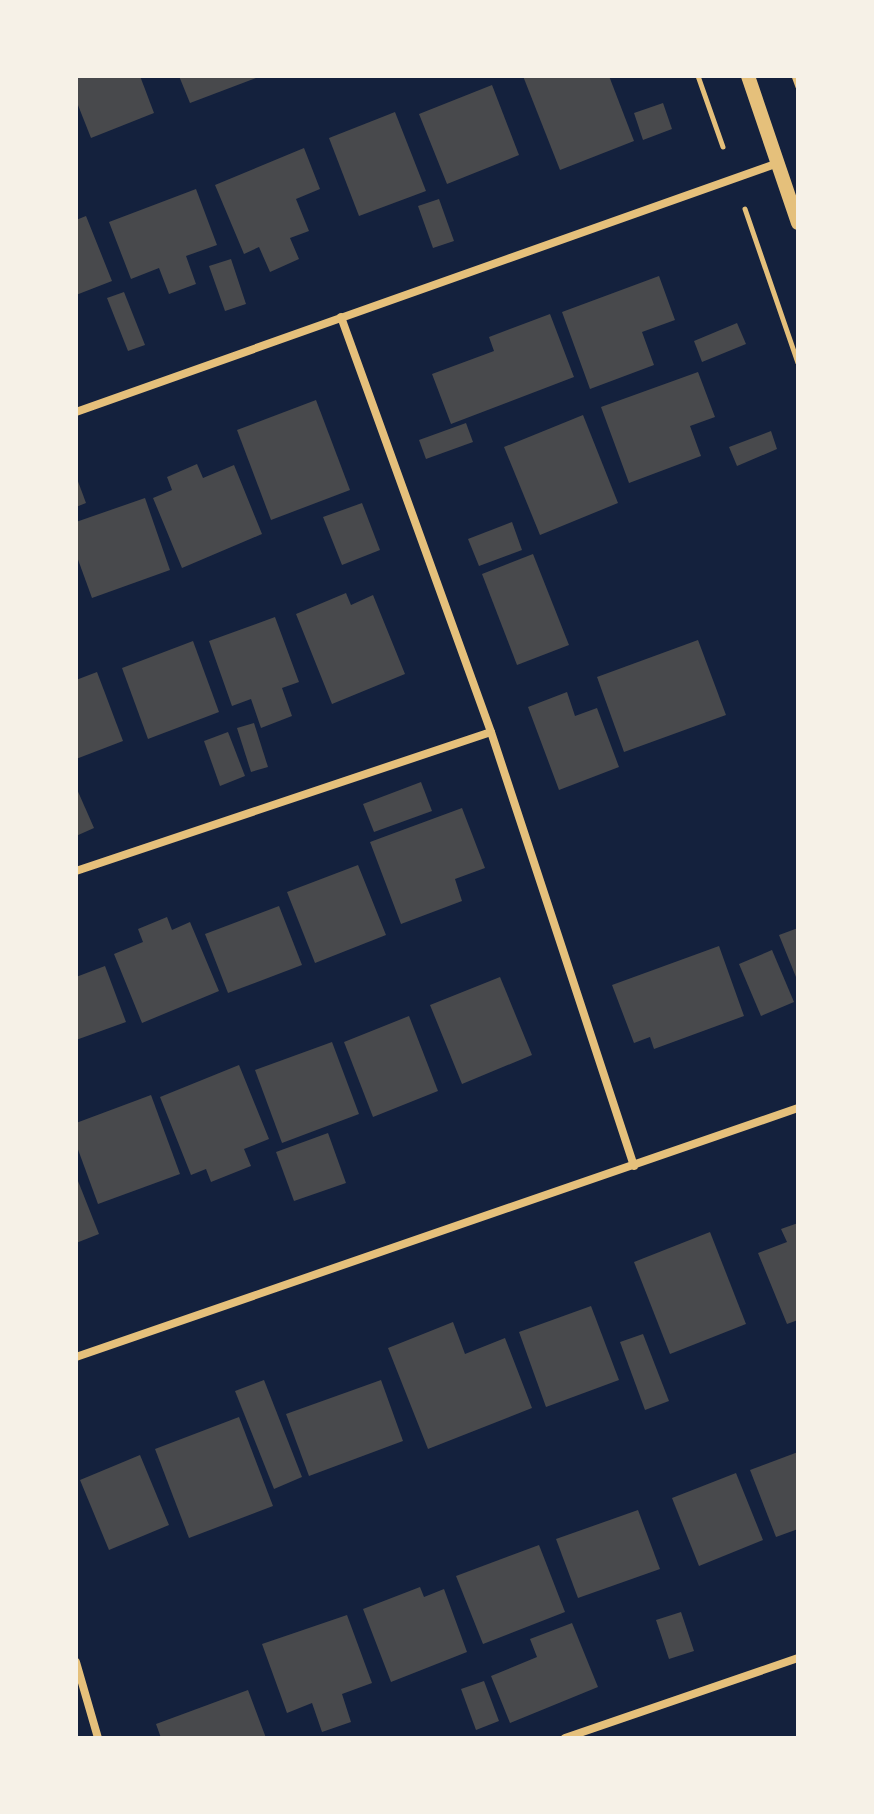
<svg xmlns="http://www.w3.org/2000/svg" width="874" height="1814" viewBox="0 0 874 1814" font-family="Rubik,sans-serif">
	<rect width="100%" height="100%" fill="#14213d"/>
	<g fill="#48494c">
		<path d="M 76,76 L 140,76 L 154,113 L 91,138 L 76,100 Z"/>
		<path d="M 179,76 L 261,76 L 190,103 Z"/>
		<path d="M 523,76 L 609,76 L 634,141 L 560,170 Z"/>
		<path d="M 492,85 L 519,155 L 447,184 L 419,114 Z"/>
		<path d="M 663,103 L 672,129 L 643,140 L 634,113 Z"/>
		<path d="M 395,112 L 426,191 L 359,216 L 329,138 Z"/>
		<path d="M 304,148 L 320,189 L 296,199 L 309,231 L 290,238 L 299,259 L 270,272 L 259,247 L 244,254 L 215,185 Z"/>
		<path d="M 196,189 L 217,245 L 186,256 L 196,284 L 169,294 L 159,268 L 131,279 L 109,222 Z"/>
		<path d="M 439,199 L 454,241 L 433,248 L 418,206 Z"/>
		<path d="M 86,216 L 112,281 L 76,295 L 76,220 Z"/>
		<path d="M 231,259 L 246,304 L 225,311 L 209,266 Z"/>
		<path d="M 659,276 L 675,320 L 642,332 L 654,365 L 590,389 L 562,312 Z"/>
		<path d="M 124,292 L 145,345 L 128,351 L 107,298 Z"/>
		<path d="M 550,314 L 574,377 L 451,424 L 432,374 L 494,351 L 489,337 Z"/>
		<path d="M 737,323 L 746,344 L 702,362 L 694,341 Z"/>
		<path d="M 698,372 L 715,417 L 690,426 L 701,456 L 629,483 L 601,407 Z"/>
		<path d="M 316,400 L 350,490 L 271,520 L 237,430 Z"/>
		<path d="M 583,415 L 618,503 L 540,535 L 504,447 Z"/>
		<path d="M 466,423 L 473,442 L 426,459 L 419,440 Z"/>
		<path d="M 771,431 L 777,449 L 737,466 L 729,447 Z"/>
		<path d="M 197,464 L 203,478 L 234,465 L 262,534 L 182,568 L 153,498 L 172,490 L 167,477 Z"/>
		<path d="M 76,476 L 86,503 L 76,507 Z"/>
		<path d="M 145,498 L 170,570 L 92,598 L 76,554 L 76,522 Z"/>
		<path d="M 362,503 L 380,550 L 342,565 L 323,517 Z"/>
		<path d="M 512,522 L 522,550 L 479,566 L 468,539 Z"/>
		<path d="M 533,554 L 569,645 L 517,665 L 482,574 Z"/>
		<path d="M 346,593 L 351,605 L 373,595 L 405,674 L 332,704 L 296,614 Z"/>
		<path d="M 275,617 L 299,682 L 282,688 L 292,716 L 261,728 L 251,699 L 232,706 L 209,641 Z"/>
		<path d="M 698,640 L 726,715 L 624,752 L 597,677 Z"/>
		<path d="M 193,641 L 219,712 L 148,739 L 122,668 Z"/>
		<path d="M 97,672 L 123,741 L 76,759 L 76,680 Z"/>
		<path d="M 567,692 L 575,716 L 597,708 L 619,767 L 559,790 L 528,707 Z"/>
		<path d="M 254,723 L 268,767 L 251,772 L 237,728 Z"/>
		<path d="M 228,732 L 245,776 L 220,786 L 204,741 Z"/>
		<path d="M 421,782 L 432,811 L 374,832 L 363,804 Z"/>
		<path d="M 76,787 L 94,828 L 76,836 Z"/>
		<path d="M 462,808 L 485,868 L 455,879 L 462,901 L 401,924 L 370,842 Z"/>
		<path d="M 358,865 L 386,935 L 315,963 L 287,892 Z"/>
		<path d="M 279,906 L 302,965 L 228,993 L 205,934 Z"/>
		<path d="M 167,917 L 172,930 L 190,922 L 219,991 L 142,1023 L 114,954 L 143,942 L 138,929 Z"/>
		<path d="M 798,928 L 798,982 L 779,935 Z"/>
		<path d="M 719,946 L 744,1016 L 654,1049 L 650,1037 L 634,1043 L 612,985 Z"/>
		<path d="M 772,950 L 794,1002 L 761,1016 L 739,964 Z"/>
		<path d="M 105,966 L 126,1022 L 76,1040 L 76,977 Z"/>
		<path d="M 500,977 L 532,1055 L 462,1084 L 430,1005 Z"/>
		<path d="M 409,1016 L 438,1091 L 373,1117 L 344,1042 Z"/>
		<path d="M 332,1042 L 359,1114 L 282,1143 L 255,1070 Z"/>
		<path d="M 239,1065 L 269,1139 L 244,1149 L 251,1166 L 211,1182 L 206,1169 L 191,1175 L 160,1097 Z"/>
		<path d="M 151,1095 L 180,1174 L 98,1204 L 76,1144 L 76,1123 Z"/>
		<path d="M 328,1133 L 346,1183 L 294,1201 L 276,1152 Z"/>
		<path d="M 76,1176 L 99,1234 L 76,1243 Z"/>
		<path d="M 798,1223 L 798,1320 L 787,1324 L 758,1253 L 787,1242 L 781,1229 Z"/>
		<path d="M 710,1232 L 746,1324 L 670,1354 L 634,1262 Z"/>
		<path d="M 591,1306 L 619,1380 L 546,1407 L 519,1332 Z"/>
		<path d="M 453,1322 L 465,1354 L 505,1338 L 532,1408 L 428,1449 L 388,1348 Z"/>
		<path d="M 643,1334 L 669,1401 L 645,1410 L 620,1342 Z"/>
		<path d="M 264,1380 L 302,1477 L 274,1489 L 235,1391 Z"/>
		<path d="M 381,1380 L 403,1441 L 309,1476 L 286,1414 Z"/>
		<path d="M 239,1417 L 273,1506 L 189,1538 L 155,1449 Z"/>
		<path d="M 798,1452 L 798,1529 L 776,1537 L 750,1470 Z"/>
		<path d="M 140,1455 L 169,1525 L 109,1550 L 80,1480 Z"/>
		<path d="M 736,1473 L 763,1540 L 699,1566 L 672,1498 Z"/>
		<path d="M 638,1510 L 660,1569 L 578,1598 L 556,1539 Z"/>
		<path d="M 539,1545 L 565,1612 L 483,1644 L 456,1576 Z"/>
		<path d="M 420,1587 L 424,1597 L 444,1589 L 467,1652 L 391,1682 L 363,1609 Z"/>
		<path d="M 681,1612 L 694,1651 L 669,1659 L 656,1620 Z"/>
		<path d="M 347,1615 L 372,1683 L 342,1694 L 351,1722 L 322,1732 L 312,1703 L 287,1713 L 262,1644 Z"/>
		<path d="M 572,1623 L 598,1687 L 510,1723 L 491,1676 L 537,1657 L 530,1639 Z"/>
		<path d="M 484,1681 L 499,1721 L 476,1730 L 461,1689 Z"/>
		<path d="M 248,1690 L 266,1738 L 161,1738 L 156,1724 Z"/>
	</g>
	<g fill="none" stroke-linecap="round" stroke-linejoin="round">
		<g stroke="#e5c07b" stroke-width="5">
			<path d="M 698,76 L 723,147"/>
			<path d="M 794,76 L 798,87"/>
			<path d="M 745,209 L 798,363"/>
		</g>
		<g stroke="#e5c07b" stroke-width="8">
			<path d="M 341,317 L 491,732 L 634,1166"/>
			<path d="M 76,412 L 778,163"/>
			<path d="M 76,871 L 491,732"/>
			<path d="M 76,1357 L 798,1108"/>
			<path d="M 76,1662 L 98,1738"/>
			<path d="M 565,1738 L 798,1658"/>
		</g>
		<path stroke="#e5c07b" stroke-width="14" d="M 748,76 L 798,223"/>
	</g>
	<rect width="874" height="1814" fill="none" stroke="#f6f1e7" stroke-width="156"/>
</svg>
